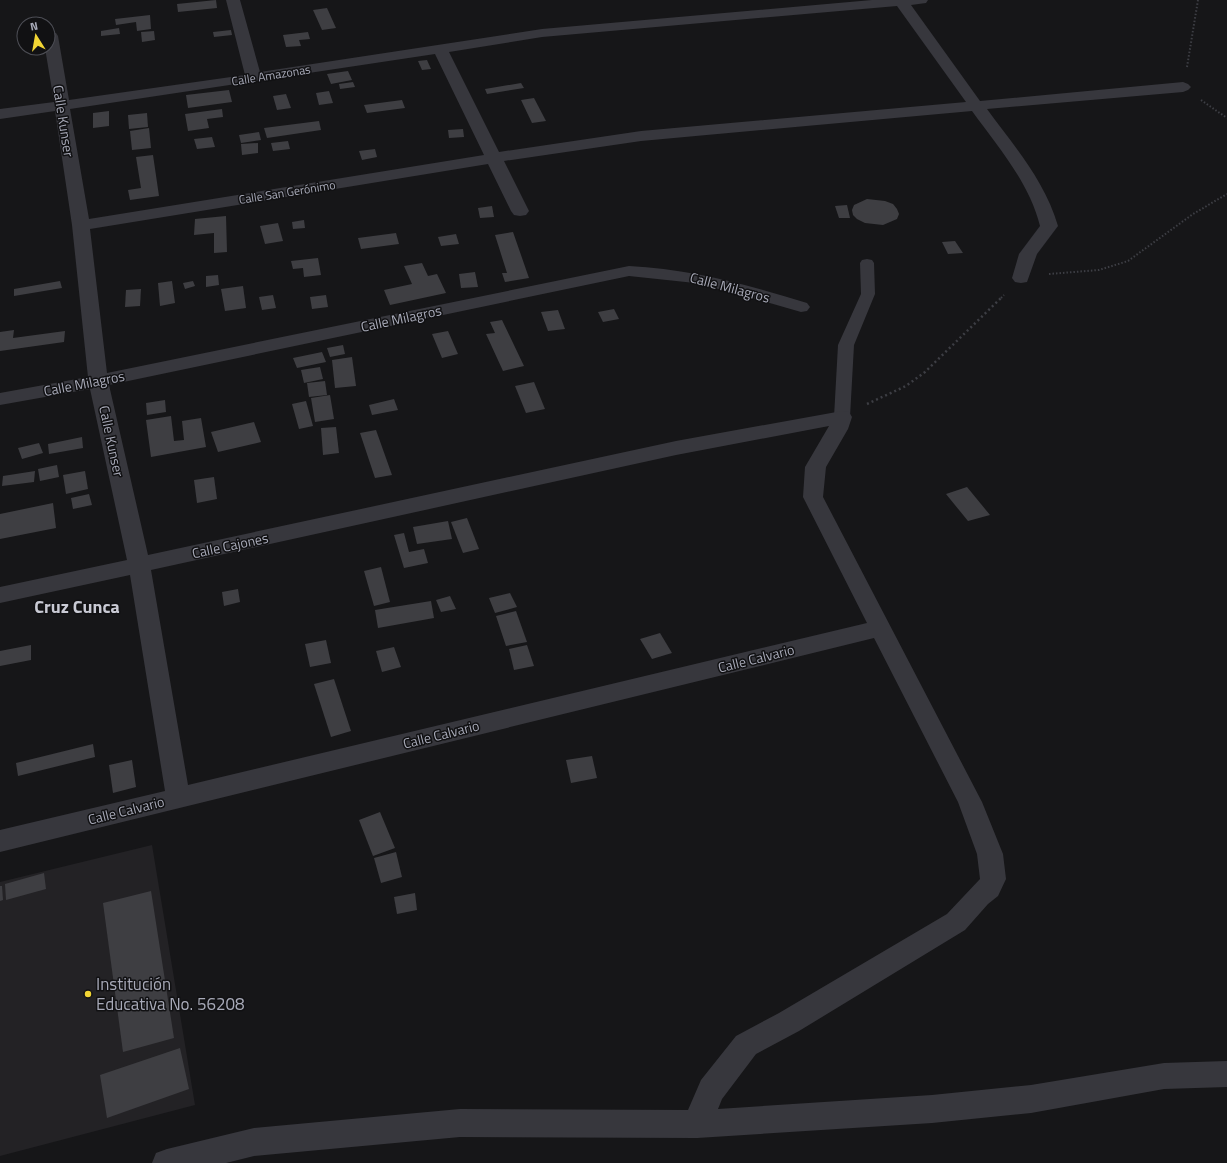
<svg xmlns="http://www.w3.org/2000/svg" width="1227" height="1163" viewBox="0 0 1227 1163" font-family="'Titillium Web',sans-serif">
	<rect width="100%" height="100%" fill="#161618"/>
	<path fill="#232225" d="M 152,845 L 195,1105 L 0,1156 L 0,882 Z"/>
	<g fill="#3e3e42">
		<path d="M 216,0 L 217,8 L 178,12 L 177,4 Z"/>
		<path d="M 327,8 L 336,28 L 322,30 L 313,10 Z"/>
		<path d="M 150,15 L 151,29 L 137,31 L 136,22 L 116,25 L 115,19 Z"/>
		<path d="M 119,28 L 120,34 L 101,36 L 101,31 Z"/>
		<path d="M 231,30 L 232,35 L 214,37 L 213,32 Z"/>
		<path d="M 154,31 L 155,40 L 142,42 L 141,32 Z"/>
		<path d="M 308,32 L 310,39 L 299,40 L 301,46 L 286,47 L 283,35 Z"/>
		<path d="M 427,60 L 431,69 L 422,70 L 418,61 Z"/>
		<path d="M 348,71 L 352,80 L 331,84 L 327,74 Z"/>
		<path d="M 353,82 L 355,87 L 340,89 L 339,84 Z"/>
		<path d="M 521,83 L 524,88 L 487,94 L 485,89 Z"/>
		<path d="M 229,90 L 232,102 L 188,108 L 186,95 Z"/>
		<path d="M 329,91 L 333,103 L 319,105 L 316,93 Z"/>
		<path d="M 286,94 L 291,108 L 277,110 L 273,96 Z"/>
		<path d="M 534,98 L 546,121 L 532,123 L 521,100 Z"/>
		<path d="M 402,100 L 405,108 L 367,113 L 364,105 Z"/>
		<path d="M 222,109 L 223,117 L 207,119 L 209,128 L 188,131 L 185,114 Z"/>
		<path d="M 109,111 L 109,126 L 93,128 L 93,113 Z"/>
		<path d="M 147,113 L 148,127 L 129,129 L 128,115 Z"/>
		<path d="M 319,121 L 321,130 L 267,138 L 264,128 Z"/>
		<path d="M 149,128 L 151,148 L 132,150 L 130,131 Z"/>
		<path d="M 463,129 L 464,137 L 449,138 L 448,130 Z"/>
		<path d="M 259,132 L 261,140 L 241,143 L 239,135 Z"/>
		<path d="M 212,137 L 215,147 L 197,149 L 194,139 Z"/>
		<path d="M 288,141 L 290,149 L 273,151 L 271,143 Z"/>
		<path d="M 258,143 L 258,153 L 242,155 L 241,144 Z"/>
		<path d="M 375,149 L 377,157 L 362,160 L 359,151 Z"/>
		<path d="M 153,155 L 159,196 L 130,200 L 128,190 L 141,188 L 136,157 Z"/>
		<path d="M 867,199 L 885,201 L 893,204 L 897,209 L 899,214 L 897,219 L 883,225 L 865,223 L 857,219 L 853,215 L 852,210 L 854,205 Z"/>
		<path d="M 847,205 L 850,218 L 839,218 L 835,206 Z"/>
		<path d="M 492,206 L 494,217 L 480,218 L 478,208 Z"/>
		<path d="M 226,216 L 227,252 L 214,253 L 214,233 L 194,235 L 195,219 Z"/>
		<path d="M 304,220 L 305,228 L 293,229 L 292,222 Z"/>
		<path d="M 278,223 L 283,241 L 265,244 L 260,226 Z"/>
		<path d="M 513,232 L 529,278 L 505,282 L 502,273 L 507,273 L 495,235 Z"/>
		<path d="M 396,233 L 399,244 L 361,249 L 358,238 Z"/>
		<path d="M 456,234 L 459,244 L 441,246 L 438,237 Z"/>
		<path d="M 955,241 L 963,253 L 948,254 L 942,242 Z"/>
		<path d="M 318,258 L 321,275 L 304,277 L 303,268 L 293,269 L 291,261 Z"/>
		<path d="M 422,263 L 428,276 L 437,274 L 446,293 L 390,305 L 384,290 L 412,284 L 404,266 Z"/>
		<path d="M 475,272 L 478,287 L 461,288 L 459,274 Z"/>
		<path d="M 218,275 L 219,285 L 206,287 L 206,276 Z"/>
		<path d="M 60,281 L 62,288 L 14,296 L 14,289 Z"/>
		<path d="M 172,281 L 175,303 L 160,306 L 158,283 Z"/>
		<path d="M 193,281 L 195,286 L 185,289 L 183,283 Z"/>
		<path d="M 243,286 L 246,308 L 225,311 L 221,289 Z"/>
		<path d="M 141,289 L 140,306 L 125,307 L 126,290 Z"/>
		<path d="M 273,295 L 276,308 L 262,310 L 259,297 Z"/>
		<path d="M 326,295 L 328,307 L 312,309 L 310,297 Z"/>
		<path d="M 614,309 L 619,319 L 603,322 L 598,312 Z"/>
		<path d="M 558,310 L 565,329 L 548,331 L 541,312 Z"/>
		<path d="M 502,320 L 524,366 L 503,371 L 486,334 L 495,333 L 490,322 Z"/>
		<path d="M 14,330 L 13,338 L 65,331 L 64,342 L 0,351 L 0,332 Z"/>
		<path d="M 448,331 L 458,354 L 442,358 L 432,334 Z"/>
		<path d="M 343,345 L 345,354 L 330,357 L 327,348 Z"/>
		<path d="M 322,352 L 326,362 L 297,368 L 293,358 Z"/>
		<path d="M 352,357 L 356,386 L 335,388 L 332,360 Z"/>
		<path d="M 320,367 L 323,379 L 304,383 L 301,370 Z"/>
		<path d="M 325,381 L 327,395 L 309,397 L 307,383 Z"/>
		<path d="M 534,382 L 545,409 L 526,413 L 515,386 Z"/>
		<path d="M 330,395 L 334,419 L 315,422 L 311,398 Z"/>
		<path d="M 394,399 L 398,410 L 372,415 L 369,405 Z"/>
		<path d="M 165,400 L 166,412 L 147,415 L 146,403 Z"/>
		<path d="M 306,401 L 313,426 L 299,429 L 292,404 Z"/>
		<path d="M 171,416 L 174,441 L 184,440 L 182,421 L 201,418 L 206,447 L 151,457 L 146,420 Z"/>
		<path d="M 254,422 L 261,442 L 218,452 L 211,432 Z"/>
		<path d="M 336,427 L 339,453 L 323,455 L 321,428 Z"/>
		<path d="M 376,430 L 392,475 L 375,478 L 360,433 Z"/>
		<path d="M 82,437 L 83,448 L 49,454 L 48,444 Z"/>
		<path d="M 39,443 L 43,453 L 22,459 L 18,448 Z"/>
		<path d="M 57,465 L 59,477 L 40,481 L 38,469 Z"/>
		<path d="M 35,471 L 34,482 L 2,486 L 3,476 Z"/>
		<path d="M 85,471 L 88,489 L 66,494 L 63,475 Z"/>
		<path d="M 214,477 L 217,499 L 197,503 L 194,480 Z"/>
		<path d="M 967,487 L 990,515 L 968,521 L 946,494 Z"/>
		<path d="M 89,494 L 92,505 L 73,509 L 71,498 Z"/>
		<path d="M 53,503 L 56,528 L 0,539 L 0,514 Z"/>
		<path d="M 467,518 L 479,549 L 463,553 L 451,522 Z"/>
		<path d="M 448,521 L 452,539 L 417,544 L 413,527 Z"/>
		<path d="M 404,533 L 409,552 L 424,549 L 428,563 L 404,568 L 394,535 Z"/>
		<path d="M 381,567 L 390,602 L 374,606 L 364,571 Z"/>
		<path d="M 238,589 L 240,602 L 224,606 L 222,592 Z"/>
		<path d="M 510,593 L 517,607 L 495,613 L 489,598 Z"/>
		<path d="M 450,596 L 456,609 L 441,612 L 436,600 Z"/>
		<path d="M 431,601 L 434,618 L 378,628 L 375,610 Z"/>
		<path d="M 516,611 L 527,642 L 506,646 L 496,616 Z"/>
		<path d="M 660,633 L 672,653 L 652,659 L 640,639 Z"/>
		<path d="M 326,640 L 331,663 L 310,667 L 305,644 Z"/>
		<path d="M 31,645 L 31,660 L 0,666 L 0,651 Z"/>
		<path d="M 527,645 L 534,666 L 514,670 L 509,649 Z"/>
		<path d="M 394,647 L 401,667 L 382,672 L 376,651 Z"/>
		<path d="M 334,679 L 351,731 L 331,737 L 314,684 Z"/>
		<path d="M 93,744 L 95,757 L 18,776 L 16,763 Z"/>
		<path d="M 592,756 L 597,778 L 571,783 L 566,760 Z"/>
		<path d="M 132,760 L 136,787 L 113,793 L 109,765 Z"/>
		<path d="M 380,812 L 395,848 L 373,856 L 359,820 Z"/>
		<path d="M 396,852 L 402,877 L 381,883 L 374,858 Z"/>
		<path d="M 44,873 L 46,889 L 6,900 L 5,884 Z"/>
		<path d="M 0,886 L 2,886 L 3,900 L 0,901 Z"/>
		<path d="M 151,891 L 174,1038 L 123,1052 L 103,903 Z"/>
		<path d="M 415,893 L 417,910 L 397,914 L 394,897 Z"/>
		<path d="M 180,1048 L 189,1089 L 107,1118 L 100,1075 Z"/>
	</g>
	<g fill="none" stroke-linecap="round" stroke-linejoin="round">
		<g stroke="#3d3e44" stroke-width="2" stroke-dasharray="1.5 2" stroke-linecap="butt">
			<path d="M 1187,67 L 1198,0"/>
			<path d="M 1201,100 L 1227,118"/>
			<path d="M 1049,274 L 1099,270 L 1128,261 L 1193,214 L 1227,194"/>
			<path d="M 1001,298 L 1004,295"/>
		</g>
		<path stroke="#3d3e44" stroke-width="2.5" stroke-dasharray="2 3" stroke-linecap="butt" d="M 867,404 L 906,386 L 925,372 L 1002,297"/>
		<path fill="#37373d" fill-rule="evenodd" d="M 867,259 L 872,260 L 874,263 L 875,294 L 854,345 L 850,417 L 848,421 L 842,422 L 836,421 L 834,417 L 838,345 L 861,294 L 860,263 L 862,260 Z"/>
		<path fill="#37373d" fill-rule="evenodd" d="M 226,0 L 240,0 L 260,72 L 542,29 L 872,0 L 928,0 L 926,3 L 911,5 L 980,101 L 1183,82 L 1188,84 L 1191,87 L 1188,90 L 1183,92 L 987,109 C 1014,146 1045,181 1058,226 L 1037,254 L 1027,282 L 1021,283 L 1015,282 L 1012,278 L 1019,254 L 1040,226 C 1029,182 998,147 972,111 L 641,141 L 504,161 L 529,211 L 526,215 L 520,216 L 514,215 L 511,211 L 488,164 L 90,229 L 107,373 L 629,266 C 691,269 749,285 807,303 L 810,307 L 807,311 L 801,312 L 731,292 L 695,283 L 629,276 L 109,385 L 148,555 L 676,441 L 842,411 L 849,412 L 852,417 L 848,429 L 826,467 L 823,497 L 982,802 L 1003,854 L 1006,879 L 998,896 L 988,904 L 965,930 L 799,1031 L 756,1054 L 722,1099 L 718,1109 L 932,1095 L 1031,1085 L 1164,1063 L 1227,1061 L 1227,1087 L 1164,1089 L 1031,1113 L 932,1123 L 697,1138 L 460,1137 L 254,1156 L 226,1163 L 152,1163 L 156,1153 L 167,1149 L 254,1128 L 460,1109 L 688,1110 L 701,1080 L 736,1036 L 779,1013 L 947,914 L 980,879 L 977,854 L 958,802 L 874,638 L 0,852 L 0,830 L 165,791 L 130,575 L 0,603 L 0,587 L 127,560 L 90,389 L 0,405 L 0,393 L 88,377 L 72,225 L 55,111 L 0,119 L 0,109 L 54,102 L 45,48 L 48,48 L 48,32 L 56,33 L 58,36 L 69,100 L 245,75 ZM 897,6 L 966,102 L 641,131 L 499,152 L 449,52 L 542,37 ZM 435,54 L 484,155 L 89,219 L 70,109 ZM 829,426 L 805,467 L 803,497 L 867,623 L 188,785 L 151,570 L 676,455 Z"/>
	</g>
	<circle fill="#f2d534" stroke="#111113" stroke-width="1.5" cx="88" cy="994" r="4"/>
	<g text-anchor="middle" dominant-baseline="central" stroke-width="3" stroke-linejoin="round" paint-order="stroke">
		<g font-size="12" fill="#a8aab8" stroke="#111113">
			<text transform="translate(271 75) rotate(-9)">Calle Amazonas</text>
			<text transform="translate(287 192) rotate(-9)">Calle San Gerónimo</text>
		</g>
		<g font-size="14" fill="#a8aab8" stroke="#111113">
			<text transform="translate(64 121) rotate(81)">Calle Kunser</text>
			<text transform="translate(730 287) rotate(15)">Calle Milagros</text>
			<text transform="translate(401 318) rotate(-12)">Calle Milagros</text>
			<text transform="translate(84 383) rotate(-11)">Calle Milagros</text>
			<text transform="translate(112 441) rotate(78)">Calle Kunser</text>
			<text transform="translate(230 545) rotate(-12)">Calle Cajones</text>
			<text transform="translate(756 658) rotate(-14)">Calle Calvario</text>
			<text transform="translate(441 734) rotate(-14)">Calle Calvario</text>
			<text transform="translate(126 810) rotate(-14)">Calle Calvario</text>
		</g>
		<g font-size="17" fill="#a8aab8" stroke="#111113" text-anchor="start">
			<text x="96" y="984">Institución<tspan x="96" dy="20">Educativa No. 56208</tspan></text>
		</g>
		<g font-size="18" font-weight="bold" fill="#c9cad4" stroke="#111113">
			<text x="77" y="606">Cruz Cunca</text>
		</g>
	</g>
	<g transform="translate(36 36) rotate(349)"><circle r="19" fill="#111113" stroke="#4d4e55"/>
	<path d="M0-3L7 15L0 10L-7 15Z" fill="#f2d534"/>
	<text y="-6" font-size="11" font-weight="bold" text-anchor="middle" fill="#a8aab8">N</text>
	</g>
</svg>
